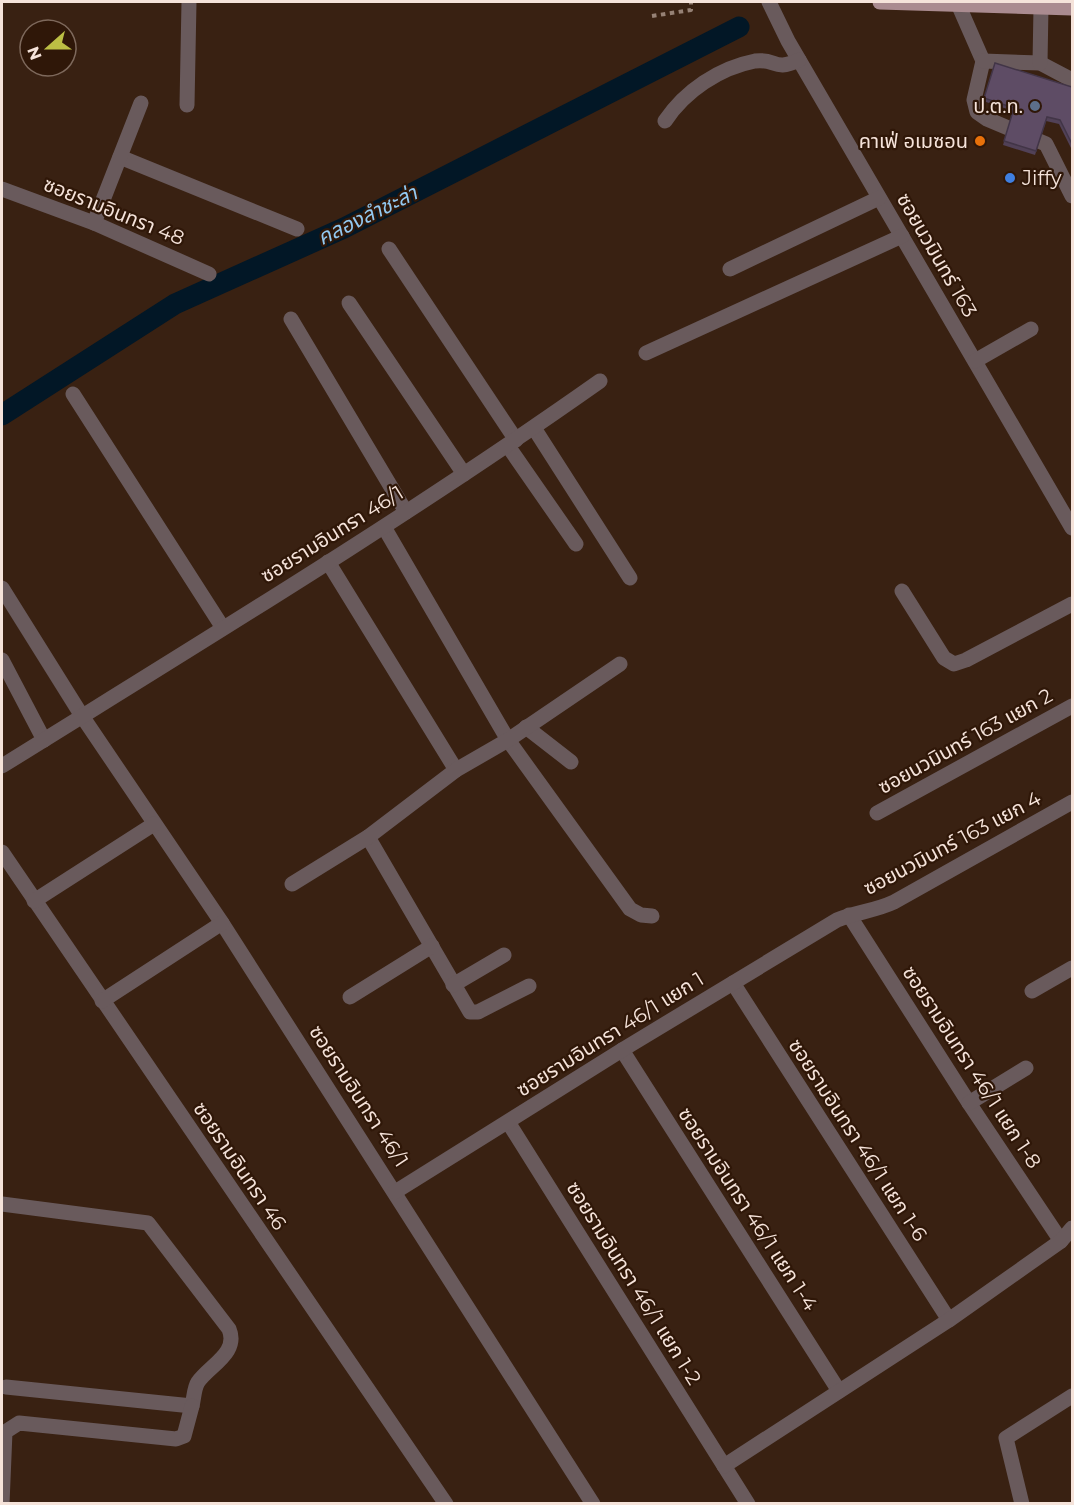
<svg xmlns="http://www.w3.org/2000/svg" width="1074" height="1505" viewBox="0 0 1074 1505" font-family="Montserrat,'Noto Sans Thai',sans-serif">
	<rect width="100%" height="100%" fill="#392112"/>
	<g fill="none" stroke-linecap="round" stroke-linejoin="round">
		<path stroke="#021726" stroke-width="21" d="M 2,415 L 175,304 L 344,228 L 739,27"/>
		<path stroke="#968175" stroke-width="4" stroke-dasharray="4.5 4.5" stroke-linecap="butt" d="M 652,16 L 691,10 L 691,2"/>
		<g stroke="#695a5c" stroke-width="15">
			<path d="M 769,2 L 788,41 L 1072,528"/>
			<path d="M 958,4 L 983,61 L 974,100 L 977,112 L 987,119 L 1046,144 L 1072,196"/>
			<path d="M 983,61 L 1040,63 L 1072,80"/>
			<path d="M 1040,63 L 1041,7"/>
			<path d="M 187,105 L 189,2"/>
			<path d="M 665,121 C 685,91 719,68 755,61 C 776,58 774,72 799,60"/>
			<path d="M 120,157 L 297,229"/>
			<path d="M 2,189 L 94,223 L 209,274"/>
			<path d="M 94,223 L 141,103"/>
			<path d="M 389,249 L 516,440"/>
			<path d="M 730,269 L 879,198"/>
			<path d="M 349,303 L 464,474"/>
			<path d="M 291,319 L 406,512"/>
			<path d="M 646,353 L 902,236"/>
			<path d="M 975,361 L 1031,329"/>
			<path d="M 73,394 L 223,628"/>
			<path d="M 534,428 L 630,578"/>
			<path d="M 508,446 L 576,544"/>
			<path d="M 384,527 L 508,740 L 630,909 L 641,915 L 652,916"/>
			<path d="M 328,562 L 456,770"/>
			<path d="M 2,588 L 82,716 L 222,923 L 593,1504"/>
			<path d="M 902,591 L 944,658 L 954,664 L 966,660 L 1072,604"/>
			<path d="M 2,660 L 44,740"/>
			<path d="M 526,727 L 571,762"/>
			<path d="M 2,766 C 203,641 406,518 600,381"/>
			<path d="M 877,813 L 1072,706"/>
			<path d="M 368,837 L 470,1012 L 478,1012 L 529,986"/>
			<path d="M 2,852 L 446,1504"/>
			<path d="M 292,884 L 368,837 L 456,770 L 508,740 L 620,664"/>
			<path d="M 34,901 L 154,824"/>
			<path d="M 849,915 L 969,1103 L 1061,1241"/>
			<path d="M 733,983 L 949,1320"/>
			<path d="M 453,985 L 504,955"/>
			<path d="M 1032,991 L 1072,968"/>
			<path d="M 350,997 L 432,946"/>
			<path d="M 102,1001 L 222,923"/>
			<path d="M 622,1050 L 839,1391"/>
			<path d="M 969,1103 L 1026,1068"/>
			<path d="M 508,1122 L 748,1504"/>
			<path d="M 395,1192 L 622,1050 L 837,920 C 856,912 875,911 894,902 L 1072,802"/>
			<path d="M 2,1204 L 148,1223 L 229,1329 C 239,1353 210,1365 198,1382 C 194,1388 194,1398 192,1406 L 6,1387"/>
			<path d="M 724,1466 L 949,1320 L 1061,1241 L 1072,1228"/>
			<path d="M 2,1504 L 5,1432 L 19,1423 L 176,1439 L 184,1436 L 192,1406"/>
			<path d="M 1022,1504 L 1006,1438 L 1072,1396"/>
		</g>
		<path stroke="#aa8b90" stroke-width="15" d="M 880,2 L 1072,8"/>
	</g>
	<path fill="#514157" d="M 995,63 L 1072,87 L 1072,150 L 1059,124 L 1046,121 L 1035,155 L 1003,145 L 1013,111 L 983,101 Z"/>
	<path fill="#5e4c65" stroke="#423547" stroke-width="1.5" d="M 995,63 L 1072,87 L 1072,144 L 1060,120 L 1047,117 L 1036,151 L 1004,141 L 1014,108 L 984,98 Z"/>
	<circle fill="#5c6f8a" stroke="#2f1708" stroke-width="2" cx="1035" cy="106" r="6"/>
	<circle fill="#e8710a" stroke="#2f1708" stroke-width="2" cx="980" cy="141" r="6"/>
	<circle fill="#3f7fe0" stroke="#2f1708" stroke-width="2" cx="1010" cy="178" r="6"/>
	<g text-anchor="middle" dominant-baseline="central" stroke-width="4.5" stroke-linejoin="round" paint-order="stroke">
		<g font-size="20" fill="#f5e3da" stroke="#2f1708" text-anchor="end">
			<text x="1023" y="106">ป.ต.ท.</text>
			<text x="968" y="141">คาเฟ่ อเมซอน</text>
			<text x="1022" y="178" text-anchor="start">Jiffy</text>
		</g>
		<g font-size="20" fill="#f5e3da" stroke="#2f1708">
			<text transform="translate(114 211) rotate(22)">ซอยรามอินทรา 48</text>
			<text transform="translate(937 255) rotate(60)">ซอยนวมินทร์ 163</text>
			<text transform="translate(332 534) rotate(-32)">ซอยรามอินทรา 46/1</text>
			<text transform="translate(965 741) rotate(-29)">ซอยนวมินทร์ 163 แยก 2</text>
			<text transform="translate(952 843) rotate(-28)">ซอยนวมินทร์ 163 แยก 4</text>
			<text transform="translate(610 1034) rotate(-32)">ซอยรามอินทรา 46/1 แยก 1</text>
			<text transform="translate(972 1067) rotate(57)">ซอยรามอินทรา 46/1 แยก 1-8</text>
			<text transform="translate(359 1096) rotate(57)">ซอยรามอินทรา 46/1</text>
			<text transform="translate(858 1140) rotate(57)">ซอยรามอินทรา 46/1 แยก 1-6</text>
			<text transform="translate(240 1166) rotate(56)">ซอยรามอินทรา 46</text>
			<text transform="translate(748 1209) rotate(57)">ซอยรามอินทรา 46/1 แยก 1-4</text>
			<text transform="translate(634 1283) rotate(58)">ซอยรามอินทรา 46/1 แยก 1-2</text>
		</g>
		<g font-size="21" font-style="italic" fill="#92c9f1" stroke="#2f1708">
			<text transform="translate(367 215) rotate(-26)">คลองลำชะล่า</text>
		</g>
	</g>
	<rect width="1074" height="1505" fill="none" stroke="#f5e3da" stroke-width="6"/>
	<g transform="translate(48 48) rotate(249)"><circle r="28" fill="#2f1708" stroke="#7e695c" stroke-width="1.5"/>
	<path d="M0-4.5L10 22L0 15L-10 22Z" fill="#bcbf44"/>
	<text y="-9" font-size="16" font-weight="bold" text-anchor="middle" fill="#f5e3da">N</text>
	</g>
</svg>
